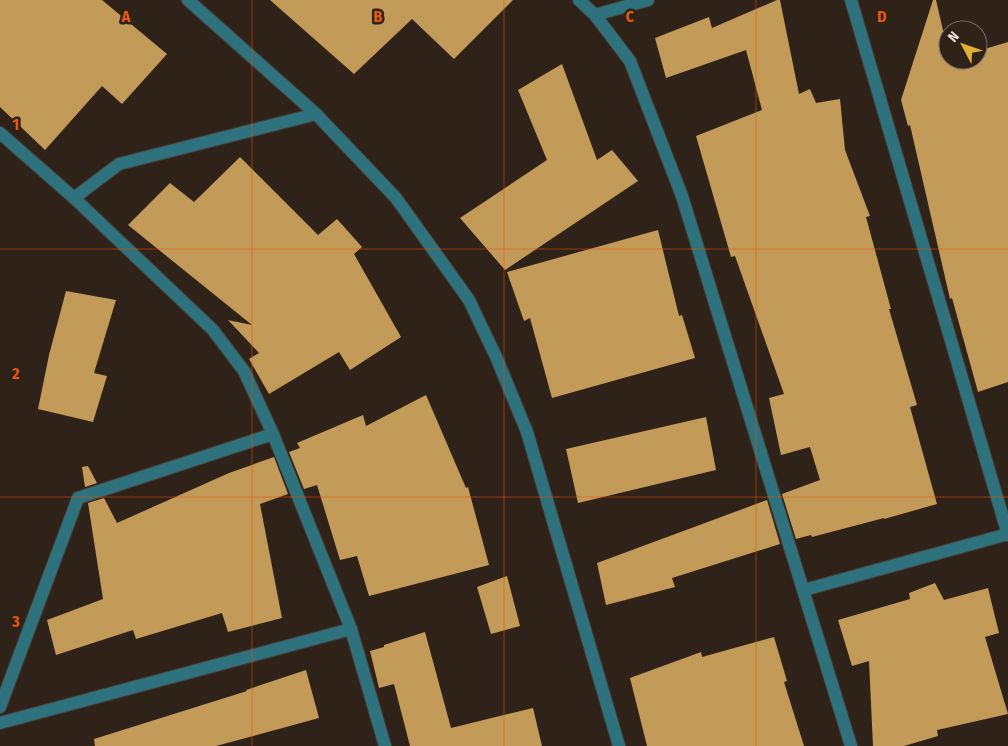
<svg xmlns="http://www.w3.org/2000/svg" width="1008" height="746" viewBox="0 0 1008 746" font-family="'Fira Sans Condensed',sans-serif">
	<rect width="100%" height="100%" fill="#2f2218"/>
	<g fill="#c39b59">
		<path d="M 0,0 L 102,0 L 167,54 L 122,104 L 102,86 L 45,150 L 0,107 Z"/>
		<path d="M 270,0 L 513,0 L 454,59 L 412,19 L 354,74 Z"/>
		<path d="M 777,0 L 780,0 L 799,94 L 810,89 L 816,103 L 840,99 L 845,150 L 870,216 L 866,217 L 891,309 L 889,309 L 917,405 L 910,407 L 937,504 L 884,519 L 884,518 L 812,537 L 811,535 L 796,539 L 782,494 L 820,480 L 810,447 L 781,455 L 769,398 L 784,394 L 735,256 L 731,257 L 696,136 L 762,110 L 746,50 L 666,78 L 655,38 L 709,17 L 712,28 Z"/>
		<path d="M 933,0 L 936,0 L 948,52 L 948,60 L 978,60 L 978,51 L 1008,42 L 1008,382 L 978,392 L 952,298 L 950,299 L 910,125 L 908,126 L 901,100 Z"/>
		<path d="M 562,64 L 597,160 L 612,150 L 638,181 L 505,270 L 460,218 L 547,160 L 518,90 Z"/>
		<path d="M 240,157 L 318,235 L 337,219 L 362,247 L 354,254 L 401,337 L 350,370 L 339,352 L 269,394 L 249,359 L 259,353 L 228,320 L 252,325 L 128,225 L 170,183 L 194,202 Z"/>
		<path d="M 658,230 L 679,316 L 682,315 L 695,358 L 552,398 L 530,318 L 524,321 L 507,272 Z"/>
		<path d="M 66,291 L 116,300 L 94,373 L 107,376 L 93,422 L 38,409 L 49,355 Z"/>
		<path d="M 426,395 L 466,488 L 468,487 L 489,565 L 369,596 L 357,556 L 340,560 L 317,485 L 304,489 L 289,452 L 300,448 L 297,443 L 363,415 L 366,426 Z"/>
		<path d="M 706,417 L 716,470 L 578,503 L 566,449 Z"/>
		<path d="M 274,457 L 288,494 L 260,504 L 282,618 L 228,632 L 222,613 L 136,639 L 133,630 L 56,655 L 47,620 L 103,599 L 88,503 L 104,498 L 117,523 L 229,473 Z"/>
		<path d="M 88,466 L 97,483 L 85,487 L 82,467 Z"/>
		<path d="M 767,500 L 780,544 L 672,578 L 675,587 L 606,605 L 597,563 Z"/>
		<path d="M 507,576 L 520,626 L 491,634 L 477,587 Z"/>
		<path d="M 935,583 L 944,600 L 988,588 L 999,633 L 985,637 L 1008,714 L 937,730 L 938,736 L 904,746 L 873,746 L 869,661 L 852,666 L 838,620 L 910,599 L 909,593 Z"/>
		<path d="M 425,632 L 451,728 L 533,708 L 542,746 L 410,746 L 394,684 L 379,688 L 370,651 L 384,647 L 384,645 Z"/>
		<path d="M 774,637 L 787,681 L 784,682 L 804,746 L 647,746 L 630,678 L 701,652 L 702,657 Z"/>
		<path d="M 306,670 L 319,718 L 216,746 L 95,746 L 94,739 L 247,691 L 246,690 Z"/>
	</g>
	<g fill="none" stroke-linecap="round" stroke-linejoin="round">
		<defs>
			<g id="minor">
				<path d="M 188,0 L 316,114 L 396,198 L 469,300 L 497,359 L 527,432 L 619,746"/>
				<path d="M 579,0 L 595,15 L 630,61 L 682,196 L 851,746"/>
				<path d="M 851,0 L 1008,535"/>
				<path d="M 595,15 L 648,0"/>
				<path d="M 0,133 L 74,198 L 213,330 L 244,371 L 273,434 L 351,629 L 385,746"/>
				<path d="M 74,198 L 119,164 L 316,114"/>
				<path d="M 804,590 L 1008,534"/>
				<path d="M 0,707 L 78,498 L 273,434"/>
				<path d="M 0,723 L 351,629"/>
			</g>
		</defs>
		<use href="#minor" stroke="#493c33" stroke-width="14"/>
		<use href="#minor" stroke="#2d727d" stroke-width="12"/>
	</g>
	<path fill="none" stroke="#e8590c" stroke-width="1" stroke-opacity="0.55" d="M 252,0 L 252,746M 504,0 L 504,746M 756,0 L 756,746M 0,249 L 1008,249M 0,497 L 1008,497"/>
	<g font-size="16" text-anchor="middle" font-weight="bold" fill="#e8590c" stroke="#2f2218" stroke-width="5" stroke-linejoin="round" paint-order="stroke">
		<text x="126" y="22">A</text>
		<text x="378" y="22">B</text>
		<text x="630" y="22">C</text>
		<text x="882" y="22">D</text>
		<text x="16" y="130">1</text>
		<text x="16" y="379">2</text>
		<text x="16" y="627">3</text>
	</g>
	<g transform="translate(963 45) rotate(311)"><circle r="24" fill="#2f2218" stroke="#796e65"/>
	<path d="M0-4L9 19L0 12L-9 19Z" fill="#e2af34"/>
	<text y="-8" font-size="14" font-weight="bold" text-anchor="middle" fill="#e8dfd8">N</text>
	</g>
</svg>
